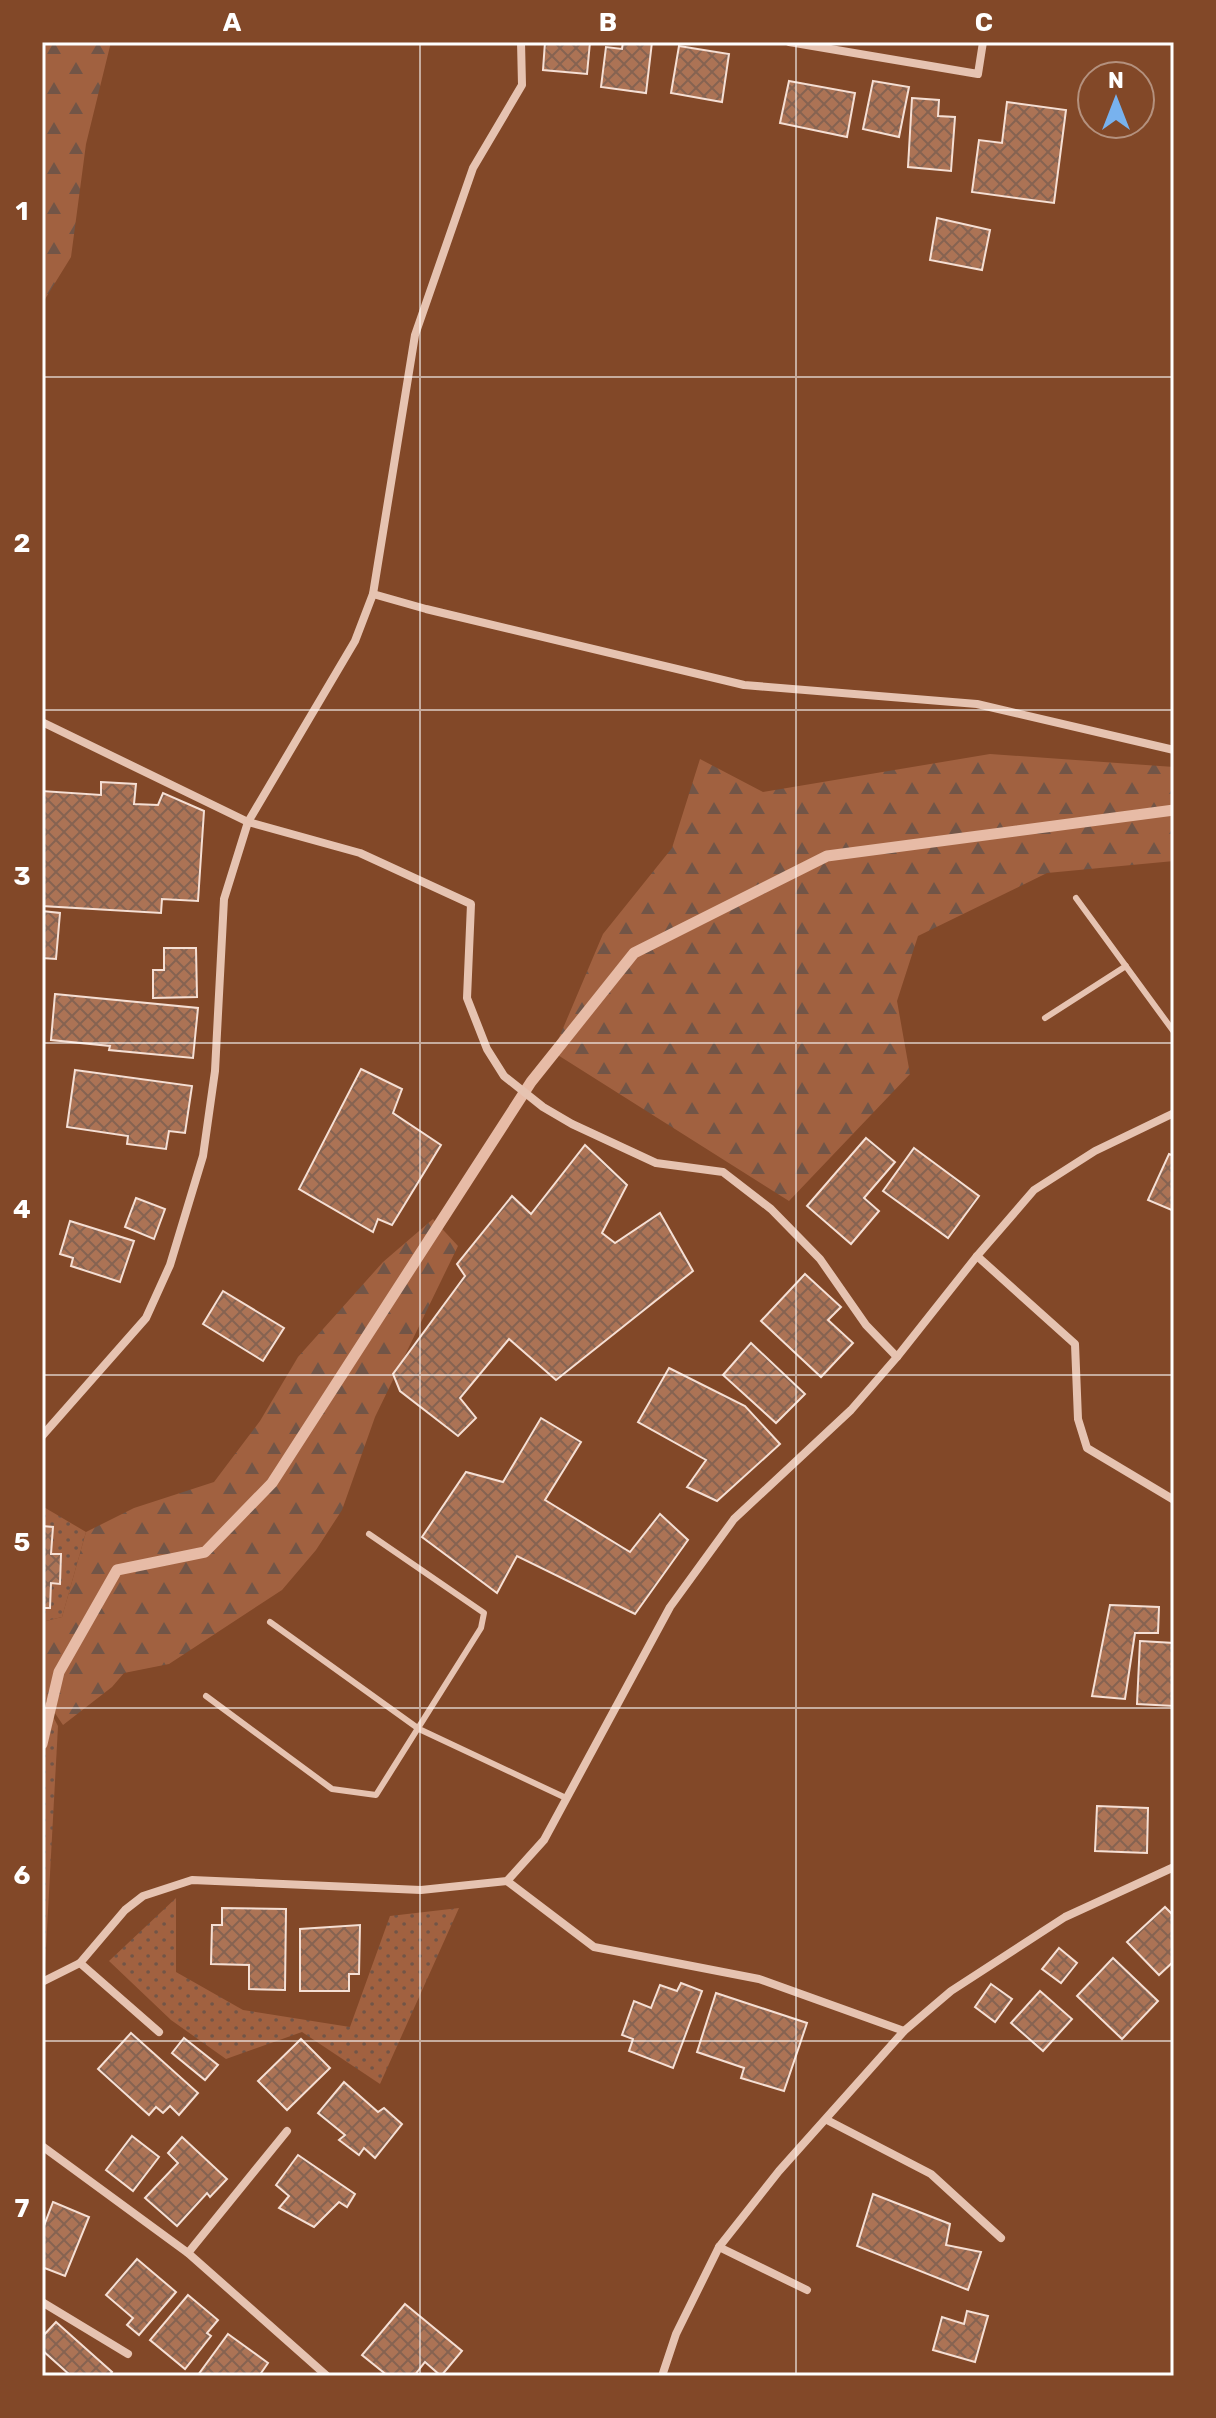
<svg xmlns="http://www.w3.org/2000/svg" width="1216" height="2418" viewBox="0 0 1216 2418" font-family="Rubik,sans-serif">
	<defs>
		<pattern id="green-dots" width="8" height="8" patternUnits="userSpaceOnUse" patternTransform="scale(2)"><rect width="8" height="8" fill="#a16140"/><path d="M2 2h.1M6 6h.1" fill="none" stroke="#725547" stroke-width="1.8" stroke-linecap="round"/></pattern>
		<pattern id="forest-firs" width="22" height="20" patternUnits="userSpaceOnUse" patternTransform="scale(2)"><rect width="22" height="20" fill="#a16140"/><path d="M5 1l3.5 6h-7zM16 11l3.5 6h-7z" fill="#725547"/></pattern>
		<pattern id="building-cross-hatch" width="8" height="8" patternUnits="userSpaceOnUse" patternTransform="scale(2)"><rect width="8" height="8" fill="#ac7355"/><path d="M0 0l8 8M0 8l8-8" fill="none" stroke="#866351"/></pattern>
	</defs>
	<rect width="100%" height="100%" fill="#824828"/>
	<g fill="url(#green-dots)">
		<path d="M 42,1506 L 86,1532 L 62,1617 L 42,1622 Z"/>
		<path d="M 42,1696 L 58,1726 L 45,1966 L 42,1967 Z"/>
		<path d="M 176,1898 L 176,1972 L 243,2010 L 350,2027 L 390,1916 L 459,1908 L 380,2084 L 302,2032 L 226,2059 L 171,2020 L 109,1961 Z"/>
	</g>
	<g fill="url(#forest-firs)">
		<path d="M 42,42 L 111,42 L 86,144 L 71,257 L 42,304 Z"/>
		<path d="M 990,754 L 1174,767 L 1174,861 L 1047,873 L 918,936 L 897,1001 L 910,1074 L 789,1201 L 553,1052 L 603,934 L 672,848 L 700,759 L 763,792 Z"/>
		<path d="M 433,1219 L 458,1246 L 375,1417 L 342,1510 L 316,1550 L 282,1590 L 169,1664 L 124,1673 L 112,1687 L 63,1725 L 42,1694 L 42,1622 L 62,1617 L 86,1532 L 134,1508 L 214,1482 L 260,1421 L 298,1357 L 383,1262 Z"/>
	</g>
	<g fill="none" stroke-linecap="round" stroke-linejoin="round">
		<path stroke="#e7bba6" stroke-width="11" d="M 42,1744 L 59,1672 L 117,1570 L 205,1552 L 272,1483 L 531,1082 L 634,953 L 827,856 L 1174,810"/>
	</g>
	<g fill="url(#building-cross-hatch)" stroke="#f5dfd4" stroke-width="2">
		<path d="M 545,42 L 590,42 L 587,74 L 543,70 Z"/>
		<path d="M 623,42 L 652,42 L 646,93 L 601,87 L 606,47 L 622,49 Z"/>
		<path d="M 679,46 L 729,54 L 722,102 L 671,93 Z"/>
		<path d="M 789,81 L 855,93 L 847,137 L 780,123 Z"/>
		<path d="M 873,81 L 909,87 L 899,137 L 863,129 Z"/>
		<path d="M 912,98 L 939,100 L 938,116 L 955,117 L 951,171 L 908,167 Z"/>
		<path d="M 1007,102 L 1066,110 L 1054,203 L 972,192 L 979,140 L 1002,143 Z"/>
		<path d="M 937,218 L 990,230 L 982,270 L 930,260 Z"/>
		<path d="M 101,782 L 136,784 L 134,804 L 158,805 L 163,793 L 204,811 L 198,901 L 162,899 L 161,913 L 42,906 L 42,791 L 101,795 Z"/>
		<path d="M 42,911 L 60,913 L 56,959 L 42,958 Z"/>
		<path d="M 164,948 L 196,948 L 197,997 L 153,998 L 153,970 L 164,970 Z"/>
		<path d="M 55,994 L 198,1008 L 193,1058 L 109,1050 L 110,1046 L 51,1040 Z"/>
		<path d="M 361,1069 L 402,1089 L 393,1113 L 441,1145 L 392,1225 L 378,1219 L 373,1232 L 299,1189 Z"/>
		<path d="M 75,1070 L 192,1086 L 185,1133 L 169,1131 L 166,1149 L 127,1144 L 128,1136 L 67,1127 Z"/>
		<path d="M 866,1138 L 895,1162 L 864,1198 L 879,1211 L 851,1244 L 807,1206 Z"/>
		<path d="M 585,1145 L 627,1185 L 602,1233 L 615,1243 L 660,1213 L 693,1271 L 556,1380 L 509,1339 L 460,1398 L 476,1418 L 458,1436 L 400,1391 L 393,1374 L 465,1276 L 457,1264 L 512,1196 L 531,1214 Z"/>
		<path d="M 914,1148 L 979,1196 L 948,1238 L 883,1191 Z"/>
		<path d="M 1169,1154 L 1174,1156 L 1174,1211 L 1148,1200 Z"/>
		<path d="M 136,1198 L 165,1209 L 154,1239 L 125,1227 Z"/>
		<path d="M 70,1221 L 134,1241 L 120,1282 L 71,1266 L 73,1258 L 60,1254 Z"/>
		<path d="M 805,1274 L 841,1307 L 828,1320 L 853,1343 L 821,1377 L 761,1321 Z"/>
		<path d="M 223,1291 L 284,1328 L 263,1361 L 203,1324 Z"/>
		<path d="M 751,1343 L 805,1394 L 776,1423 L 723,1375 Z"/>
		<path d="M 669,1368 L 745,1406 L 780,1444 L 717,1501 L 687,1487 L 706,1460 L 638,1422 Z"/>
		<path d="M 541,1418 L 581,1442 L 545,1500 L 630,1552 L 660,1514 L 688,1540 L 635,1614 L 517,1556 L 497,1593 L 422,1537 L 466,1472 L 503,1482 Z"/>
		<path d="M 42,1526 L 53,1527 L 51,1554 L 61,1554 L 60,1584 L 51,1583 L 50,1608 L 42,1608 Z"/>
		<path d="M 1110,1605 L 1159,1607 L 1158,1633 L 1135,1633 L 1125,1699 L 1092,1696 Z"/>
		<path d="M 1140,1641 L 1174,1643 L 1174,1706 L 1137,1704 Z"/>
		<path d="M 1097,1806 L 1148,1808 L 1147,1853 L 1095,1851 Z"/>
		<path d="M 1165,1907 L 1174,1916 L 1174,1961 L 1159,1975 L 1127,1942 Z"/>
		<path d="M 222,1908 L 286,1909 L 285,1990 L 249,1989 L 249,1965 L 211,1964 L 212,1925 L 222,1925 Z"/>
		<path d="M 360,1925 L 359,1974 L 349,1974 L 349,1991 L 300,1991 L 300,1929 Z"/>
		<path d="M 1059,1948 L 1077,1963 L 1061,1983 L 1042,1969 Z"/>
		<path d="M 1113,1958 L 1158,2001 L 1122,2039 L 1077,1996 Z"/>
		<path d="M 681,1983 L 702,1991 L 673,2068 L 629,2051 L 633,2039 L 622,2035 L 634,2001 L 651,2008 L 660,1985 L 677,1991 Z"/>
		<path d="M 991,1984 L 1012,1999 L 995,2022 L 975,2007 Z"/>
		<path d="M 1040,1991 L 1072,2019 L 1043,2051 L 1011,2023 Z"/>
		<path d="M 716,1993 L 807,2023 L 784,2091 L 741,2078 L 744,2068 L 697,2052 Z"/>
		<path d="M 131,2033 L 198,2093 L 179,2115 L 170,2106 L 163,2113 L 156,2107 L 149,2115 L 98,2069 Z"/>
		<path d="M 184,2038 L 218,2065 L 205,2080 L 172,2053 Z"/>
		<path d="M 301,2039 L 330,2068 L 287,2110 L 258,2081 Z"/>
		<path d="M 344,2082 L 378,2112 L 384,2108 L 402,2124 L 375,2158 L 364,2148 L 359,2155 L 339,2140 L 345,2135 L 318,2113 Z"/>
		<path d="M 132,2136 L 159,2157 L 133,2191 L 106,2170 Z"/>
		<path d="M 182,2137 L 227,2179 L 210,2197 L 207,2193 L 177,2226 L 145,2198 L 178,2163 L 168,2153 Z"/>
		<path d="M 298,2155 L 355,2194 L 347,2207 L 339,2202 L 314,2227 L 279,2208 L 289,2196 L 276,2185 Z"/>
		<path d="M 873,2194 L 950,2224 L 946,2245 L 981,2252 L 968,2290 L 857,2246 Z"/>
		<path d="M 53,2202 L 89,2217 L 65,2276 L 42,2267 L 42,2231 Z"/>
		<path d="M 137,2259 L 176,2292 L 139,2335 L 127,2325 L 133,2318 L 106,2295 Z"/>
		<path d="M 188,2295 L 218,2320 L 207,2333 L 211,2336 L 185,2369 L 150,2340 Z"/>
		<path d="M 405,2304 L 462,2351 L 441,2376 L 425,2362 L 414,2376 L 388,2376 L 362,2355 Z"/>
		<path d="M 967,2311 L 988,2316 L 975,2362 L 933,2350 L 942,2317 L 964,2324 Z"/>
		<path d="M 56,2322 L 112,2372 L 109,2376 L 71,2376 L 42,2350 L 42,2337 Z"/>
		<path d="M 228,2334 L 268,2363 L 259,2376 L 198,2375 Z"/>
	</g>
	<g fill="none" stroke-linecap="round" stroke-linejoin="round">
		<g stroke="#e6c3b1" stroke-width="6">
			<path d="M 1076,898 L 1174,1032"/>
			<path d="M 1045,1018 L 1126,966"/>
			<path d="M 270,1622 L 419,1729 L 566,1798"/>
			<path d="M 206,1696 L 332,1789 L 376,1795 L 481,1628 L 484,1613 L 369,1534"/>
		</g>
		<g stroke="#e6c3b1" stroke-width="8">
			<path d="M 789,42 L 978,74 L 983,42"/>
			<path d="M 373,594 L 426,609 L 744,685 L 977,704 L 1174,750"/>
			<path d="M 42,722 L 248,822 L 360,853 L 471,904 L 467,998 L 487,1049 L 504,1076 L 543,1107 L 572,1124 L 656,1163 L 723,1172 L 771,1209 L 820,1259 L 866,1325 L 897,1357"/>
			<path d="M 977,1256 L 1075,1344 L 1078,1419 L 1087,1448 L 1174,1500"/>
			<path d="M 42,1436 L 146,1318 L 170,1265 L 203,1156 L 215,1071 L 224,899 L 248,822 L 355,641 L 373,594 L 415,335 L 473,168 L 522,85 L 521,42"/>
			<path d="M 507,1881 L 594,1947 L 759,1979 L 904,2031"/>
			<path d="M 80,1963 L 159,2032"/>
			<path d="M 42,1982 L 80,1963 L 125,1910 L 143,1896 L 192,1880 L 421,1890 L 507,1881 L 544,1840 L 670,1607 L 734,1519 L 851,1410 L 897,1357 L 977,1256 L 1034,1190 L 1095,1151 L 1174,1113"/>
			<path d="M 827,2120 L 931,2174 L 1001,2238"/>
			<path d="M 42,2146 L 188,2253 L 327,2376"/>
			<path d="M 719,2247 L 807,2290"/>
			<path d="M 188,2253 L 287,2131"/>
			<path d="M 42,2302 L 128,2354"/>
			<path d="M 662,2376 L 676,2334 L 719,2247 L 779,2171 L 904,2031 L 951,1991 L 1065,1917 L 1174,1867"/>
		</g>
	</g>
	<path fill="none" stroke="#fff" stroke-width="2" stroke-opacity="0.55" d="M 420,42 L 420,2376M 796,42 L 796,2376M 42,377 L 1174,377M 42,710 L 1174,710M 42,1043 L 1174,1043M 42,1375 L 1174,1375M 42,1708 L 1174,1708M 42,2041 L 1174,2041"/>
	<rect width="1216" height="2418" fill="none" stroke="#824828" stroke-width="88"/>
	<g transform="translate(1116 100)"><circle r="38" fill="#824828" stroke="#b4917e" stroke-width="2"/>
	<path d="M0-6L14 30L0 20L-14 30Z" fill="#78b2ee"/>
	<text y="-12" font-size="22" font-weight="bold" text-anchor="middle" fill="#ffffff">N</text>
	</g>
	<rect x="44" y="44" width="1128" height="2330" fill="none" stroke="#fff" stroke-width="3"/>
	<g font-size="26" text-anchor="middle" font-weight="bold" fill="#fff">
		<text x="232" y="31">A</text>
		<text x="608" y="31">B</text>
		<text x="984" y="31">C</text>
		<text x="22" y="220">1</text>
		<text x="22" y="552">2</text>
		<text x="22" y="885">3</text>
		<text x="22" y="1218">4</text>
		<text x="22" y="1551">5</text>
		<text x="22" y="1884">6</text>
		<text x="22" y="2217">7</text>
	</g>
</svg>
